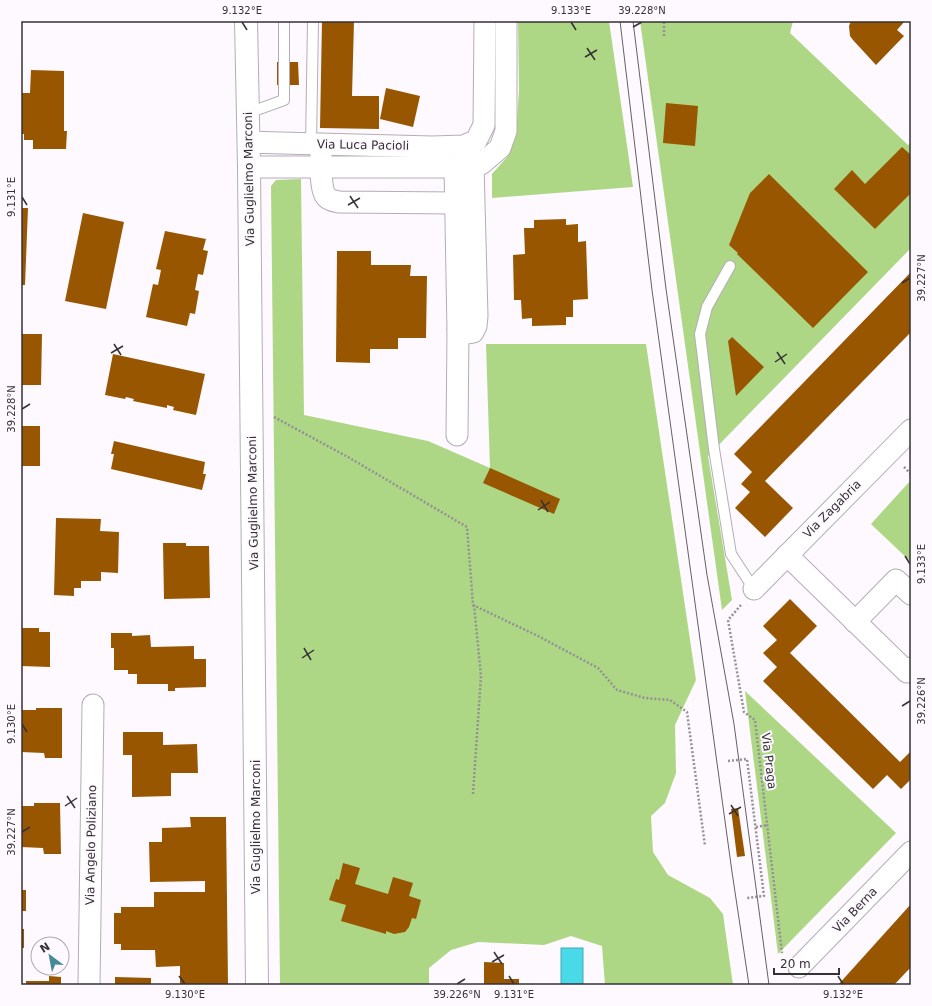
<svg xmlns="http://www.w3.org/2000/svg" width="932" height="1006" viewBox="0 0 932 1006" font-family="'DejaVu Sans',sans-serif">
	<rect width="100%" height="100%" fill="#fdf9fe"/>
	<g fill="#add785">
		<path d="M 518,21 L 609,21 L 633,187 L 492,198 L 492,174 L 508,156 L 516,137 L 519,90 Z"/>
		<path d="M 640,21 L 793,21 L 790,33 L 908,145 L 911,143 L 911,248 L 708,456 L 732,600 L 722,610 Z"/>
		<path d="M 301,179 L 304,415 L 428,441 L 490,468 L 486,344 L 646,344 L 696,680 L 675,725 L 676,773 L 665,803 L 651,816 L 653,852 L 668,875 L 710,898 L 723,914 L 733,985 L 605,985 L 602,946 L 571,936 L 544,945 L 478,942 L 451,950 L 429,968 L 429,985 L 280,985 L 271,186 L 276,180 Z"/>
		<path d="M 911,480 L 911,562 L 871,524 Z"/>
		<path d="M 745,691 L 896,833 L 778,954 Z"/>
	</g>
	<rect fill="#4ad9e8" stroke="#44a7b3" x="561" y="948" width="22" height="37"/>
	<g fill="#985600">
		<path d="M 322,21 L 354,21 L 352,96 L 379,96 L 379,129 L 320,128 Z"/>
		<path d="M 851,21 L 905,21 L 897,30 L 904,36 L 876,65 L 853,40 L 850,36 L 849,26 Z"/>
		<path d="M 277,62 L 298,62 L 299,85 L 277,85 Z"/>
		<path d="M 31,70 L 64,71 L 64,131 L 67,131 L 66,149 L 33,149 L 33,140 L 24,140 L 24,134 L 21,134 L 21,93 L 30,93 Z"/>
		<path d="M 386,88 L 420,96 L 413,127 L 380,119 Z"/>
		<path d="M 666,103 L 698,106 L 695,146 L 663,143 Z"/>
		<path d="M 902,147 L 911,155 L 911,193 L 875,229 L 834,189 L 852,170 L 865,184 Z"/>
		<path d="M 769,174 L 868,272 L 813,328 L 737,254 L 738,253 L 729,245 L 750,193 Z"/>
		<path d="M 21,208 L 28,208 L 25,285 L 21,285 Z"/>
		<path d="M 83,213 L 124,222 L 106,309 L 65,301 Z"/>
		<path d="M 566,219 L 566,225 L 578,224 L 578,242 L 586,241 L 588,299 L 573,300 L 573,317 L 566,317 L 566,325 L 532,326 L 532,318 L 522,319 L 521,300 L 514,300 L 513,255 L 525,254 L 524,228 L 534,228 L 534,220 Z"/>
		<path d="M 165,231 L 206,239 L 203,250 L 208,251 L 203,275 L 198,274 L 195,290 L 199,291 L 195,314 L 190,313 L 187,326 L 146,317 L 153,284 L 158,285 L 161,270 L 156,269 Z"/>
		<path d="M 337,251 L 371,251 L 371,265 L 411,265 L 410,276 L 427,276 L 426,338 L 398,338 L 398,349 L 370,349 L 370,363 L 336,362 Z"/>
		<path d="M 911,272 L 911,332 L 765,481 L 793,508 L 765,537 L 735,508 L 750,492 L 741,484 L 752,472 L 734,454 Z"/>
		<path d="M 21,334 L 42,334 L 41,385 L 21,385 Z"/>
		<path d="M 732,337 L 764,367 L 736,396 L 728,341 Z"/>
		<path d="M 113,354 L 205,374 L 196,415 L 173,410 L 174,407 L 167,405 L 167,408 L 133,401 L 134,399 L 126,397 L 125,399 L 105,395 Z"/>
		<rect x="21" y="426" width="19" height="40"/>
		<path d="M 114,441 L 205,462 L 203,474 L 206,474 L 202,490 L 111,469 L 114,454 L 111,454 Z"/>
		<path d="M 490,468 L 560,499 L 554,514 L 483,483 Z"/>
		<path d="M 56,518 L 101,519 L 100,531 L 119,532 L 118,573 L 101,572 L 101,581 L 81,581 L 81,588 L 74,588 L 74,596 L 54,595 Z"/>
		<path d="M 163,543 L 186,543 L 186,546 L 209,546 L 210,598 L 164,599 Z"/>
		<path d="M 790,599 L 817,626 L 790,653 L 900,762 L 911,751 L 911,779 L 901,789 L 887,775 L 873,789 L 763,681 L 777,667 L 763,653 L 777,640 L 763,626 Z"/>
		<path d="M 21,626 L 22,628 L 39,628 L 39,632 L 50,632 L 50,667 L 21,666 Z"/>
		<path d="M 111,633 L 132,633 L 132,636 L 150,635 L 151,647 L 194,646 L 194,659 L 206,659 L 206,687 L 175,688 L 175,691 L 168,691 L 168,684 L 137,684 L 137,674 L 128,674 L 128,670 L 114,670 L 114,648 L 111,648 Z"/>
		<path d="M 36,708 L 62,708 L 62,758 L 45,758 L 44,753 L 21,752 L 21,710 L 36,710 Z"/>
		<path d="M 123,732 L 163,732 L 163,745 L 197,744 L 198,773 L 171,773 L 171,796 L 132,797 L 132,755 L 123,755 Z"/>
		<path d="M 34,803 L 60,803 L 61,854 L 44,854 L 43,848 L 21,847 L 21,806 L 34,806 Z"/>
		<path d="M 738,808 L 745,856 L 737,857 L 731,809 Z"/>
		<path d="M 190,817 L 226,817 L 228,985 L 180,985 L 180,966 L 156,967 L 155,950 L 121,950 L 121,944 L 114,944 L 114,913 L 121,913 L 121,907 L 154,907 L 154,892 L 205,892 L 205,881 L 150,882 L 149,842 L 162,842 L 162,828 L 191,827 Z"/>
		<path d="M 343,863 L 360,868 L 355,884 L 388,894 L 393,877 L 413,883 L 409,896 L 421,900 L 416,919 L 412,918 L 409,927 L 405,932 L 394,934 L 386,931 L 386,934 L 341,921 L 346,905 L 329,900 L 336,879 L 339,880 Z"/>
		<rect x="21" y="890" width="5" height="21"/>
		<path d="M 911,904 L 911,967 L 894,985 L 838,985 Z"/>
		<rect x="21" y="929" width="3" height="19"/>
		<path d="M 484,962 L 504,963 L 504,979 L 519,979 L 519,985 L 484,985 Z"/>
		<path d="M 49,976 L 61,977 L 61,985 L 26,985 L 26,981 L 49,981 Z"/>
		<path d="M 115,977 L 151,978 L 151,985 L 115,985 Z"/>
	</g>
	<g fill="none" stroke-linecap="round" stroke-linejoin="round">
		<defs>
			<g id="service">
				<path d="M 248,113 L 284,100 L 284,21"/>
				<path d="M 311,144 L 313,21"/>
				<path d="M 730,266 L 707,307 L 700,334 L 714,449 L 731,554 L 754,589"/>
			</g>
			<g id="minor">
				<path d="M 249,142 L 432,147 L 464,146 L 476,141 L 484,125 L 485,21"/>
				<path d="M 321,153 C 321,164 320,185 325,195 C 328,200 334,201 339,202 L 456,203"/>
				<path d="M 249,167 L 455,167 L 481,164 L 500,148 L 506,131 L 506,21"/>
				<path d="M 455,167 L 458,331 L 466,333 L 473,332 L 476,326 L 477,316 L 473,165 L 468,144"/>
				<path d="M 457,435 L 458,331"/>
				<path d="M 787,555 L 907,672 L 911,668"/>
				<path d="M 754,589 L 911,430"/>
				<path d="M 855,622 L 896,580 L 911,594"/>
				<path d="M 799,967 L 911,852"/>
				<path d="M 89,985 L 93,705"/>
			</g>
			<path id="secondary" d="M 246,21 L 249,167 L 257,985"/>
		</defs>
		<use href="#service" stroke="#b5acb8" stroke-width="12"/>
		<use href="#minor" stroke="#b5acb8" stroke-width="23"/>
		<use href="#secondary" stroke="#b5acb8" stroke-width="24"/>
		<g stroke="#949095" stroke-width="2.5" stroke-dasharray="2 2" stroke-linecap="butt">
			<path d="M 664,36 L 664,21"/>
			<path d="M 274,417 L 348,457 L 467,527 L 473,605 L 538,636 L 598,668 L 617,690 L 645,698 L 670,700 L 687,712 L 705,846"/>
			<path d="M 904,467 L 911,474"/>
			<path d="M 741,605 L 728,620 L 744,712 L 755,720 L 782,953"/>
			<path d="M 728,761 L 747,759 L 764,896 L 747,898"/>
			<path d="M 473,794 L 481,676 L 474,605"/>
			<path d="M 756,827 L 768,825"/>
		</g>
		<use href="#service" stroke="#fff" stroke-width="10"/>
		<use href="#minor" stroke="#fff" stroke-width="21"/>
		<use href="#secondary" stroke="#fff" stroke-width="22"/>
		<g stroke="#646065" stroke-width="1">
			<path d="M 620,21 L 652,290 L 732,872 L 749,985"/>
			<path d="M 633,21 L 666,289 L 685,421 L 707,575 L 734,724 L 769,985"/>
		</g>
	</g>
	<path fill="none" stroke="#353136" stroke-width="1.5" d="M 242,22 L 247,30M 571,22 L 576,30M 633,27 L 642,22M 587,48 L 595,60M 585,57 L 597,50M 350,196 L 358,208M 22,197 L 27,205M 348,205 L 360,198M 902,283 L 910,278M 114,344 L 121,355M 777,352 L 785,364M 111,353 L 123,346M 775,362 L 787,354M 22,409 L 30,404M 541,500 L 548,512M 538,510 L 550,502M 905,556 L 910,564M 304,648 L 311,660M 302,658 L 314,650M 902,706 L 910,701M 22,724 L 27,732M 67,796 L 75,808M 731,805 L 738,816M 65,806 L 77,798M 729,814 L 741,807M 22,832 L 30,827M 494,952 L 502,964M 492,962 L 504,955M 179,976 L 185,984M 509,976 L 514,984M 838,976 L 843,984M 457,984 L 465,979"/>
	<g text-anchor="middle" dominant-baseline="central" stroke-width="4" stroke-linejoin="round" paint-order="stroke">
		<g font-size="12" fill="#353136" stroke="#fdf9fe">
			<text transform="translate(363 145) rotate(1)">Via Luca Pacioli</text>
			<text transform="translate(249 179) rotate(-91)">Via Guglielmo Marconi</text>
			<text transform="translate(253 503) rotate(-91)">Via Guglielmo Marconi</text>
			<text transform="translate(832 509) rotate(-45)">Via Zagabria</text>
			<text transform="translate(769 761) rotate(83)">Via Praga</text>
			<text transform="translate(256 827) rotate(-90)">Via Guglielmo Marconi</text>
			<text transform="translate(91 845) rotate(-89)">Via Angelo Poliziano</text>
			<text transform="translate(855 910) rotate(-46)">Via Berna</text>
		</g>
	</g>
	<rect width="932" height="1006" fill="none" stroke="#fdf9fe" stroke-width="44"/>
	<g transform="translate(50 956) rotate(328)"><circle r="19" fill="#fdf9fe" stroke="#ada9ae"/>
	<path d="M0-3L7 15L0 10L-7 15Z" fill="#468a99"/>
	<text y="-6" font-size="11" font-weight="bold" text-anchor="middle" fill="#353136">N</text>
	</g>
	<path d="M774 968v6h65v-6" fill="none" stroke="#353136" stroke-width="2"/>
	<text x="780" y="968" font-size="12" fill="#353136" stroke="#fdf9fe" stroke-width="3" paint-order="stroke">20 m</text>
	<rect x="22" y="22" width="888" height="962" fill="none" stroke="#353136" stroke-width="1.5"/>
	<g font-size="10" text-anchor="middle" fill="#353136">
		<text x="242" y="14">9.132°E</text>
		<text x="571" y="14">9.133°E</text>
		<text x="642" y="14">39.228°N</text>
		<text transform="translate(11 197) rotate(-90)" y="4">9.131°E</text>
		<text transform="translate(921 278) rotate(-90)" y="4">39.227°N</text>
		<text transform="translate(11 409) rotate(-90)" y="4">39.228°N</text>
		<text transform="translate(921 564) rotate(-90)" y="4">9.133°E</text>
		<text transform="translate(921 701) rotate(-90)" y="4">39.226°N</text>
		<text transform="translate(11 724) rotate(-90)" y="4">9.130°E</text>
		<text transform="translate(11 832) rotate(-90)" y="4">39.227°N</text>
		<text x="185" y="998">9.130°E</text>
		<text x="457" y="998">39.226°N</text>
		<text x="514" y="998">9.131°E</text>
		<text x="843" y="998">9.132°E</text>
	</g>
</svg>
